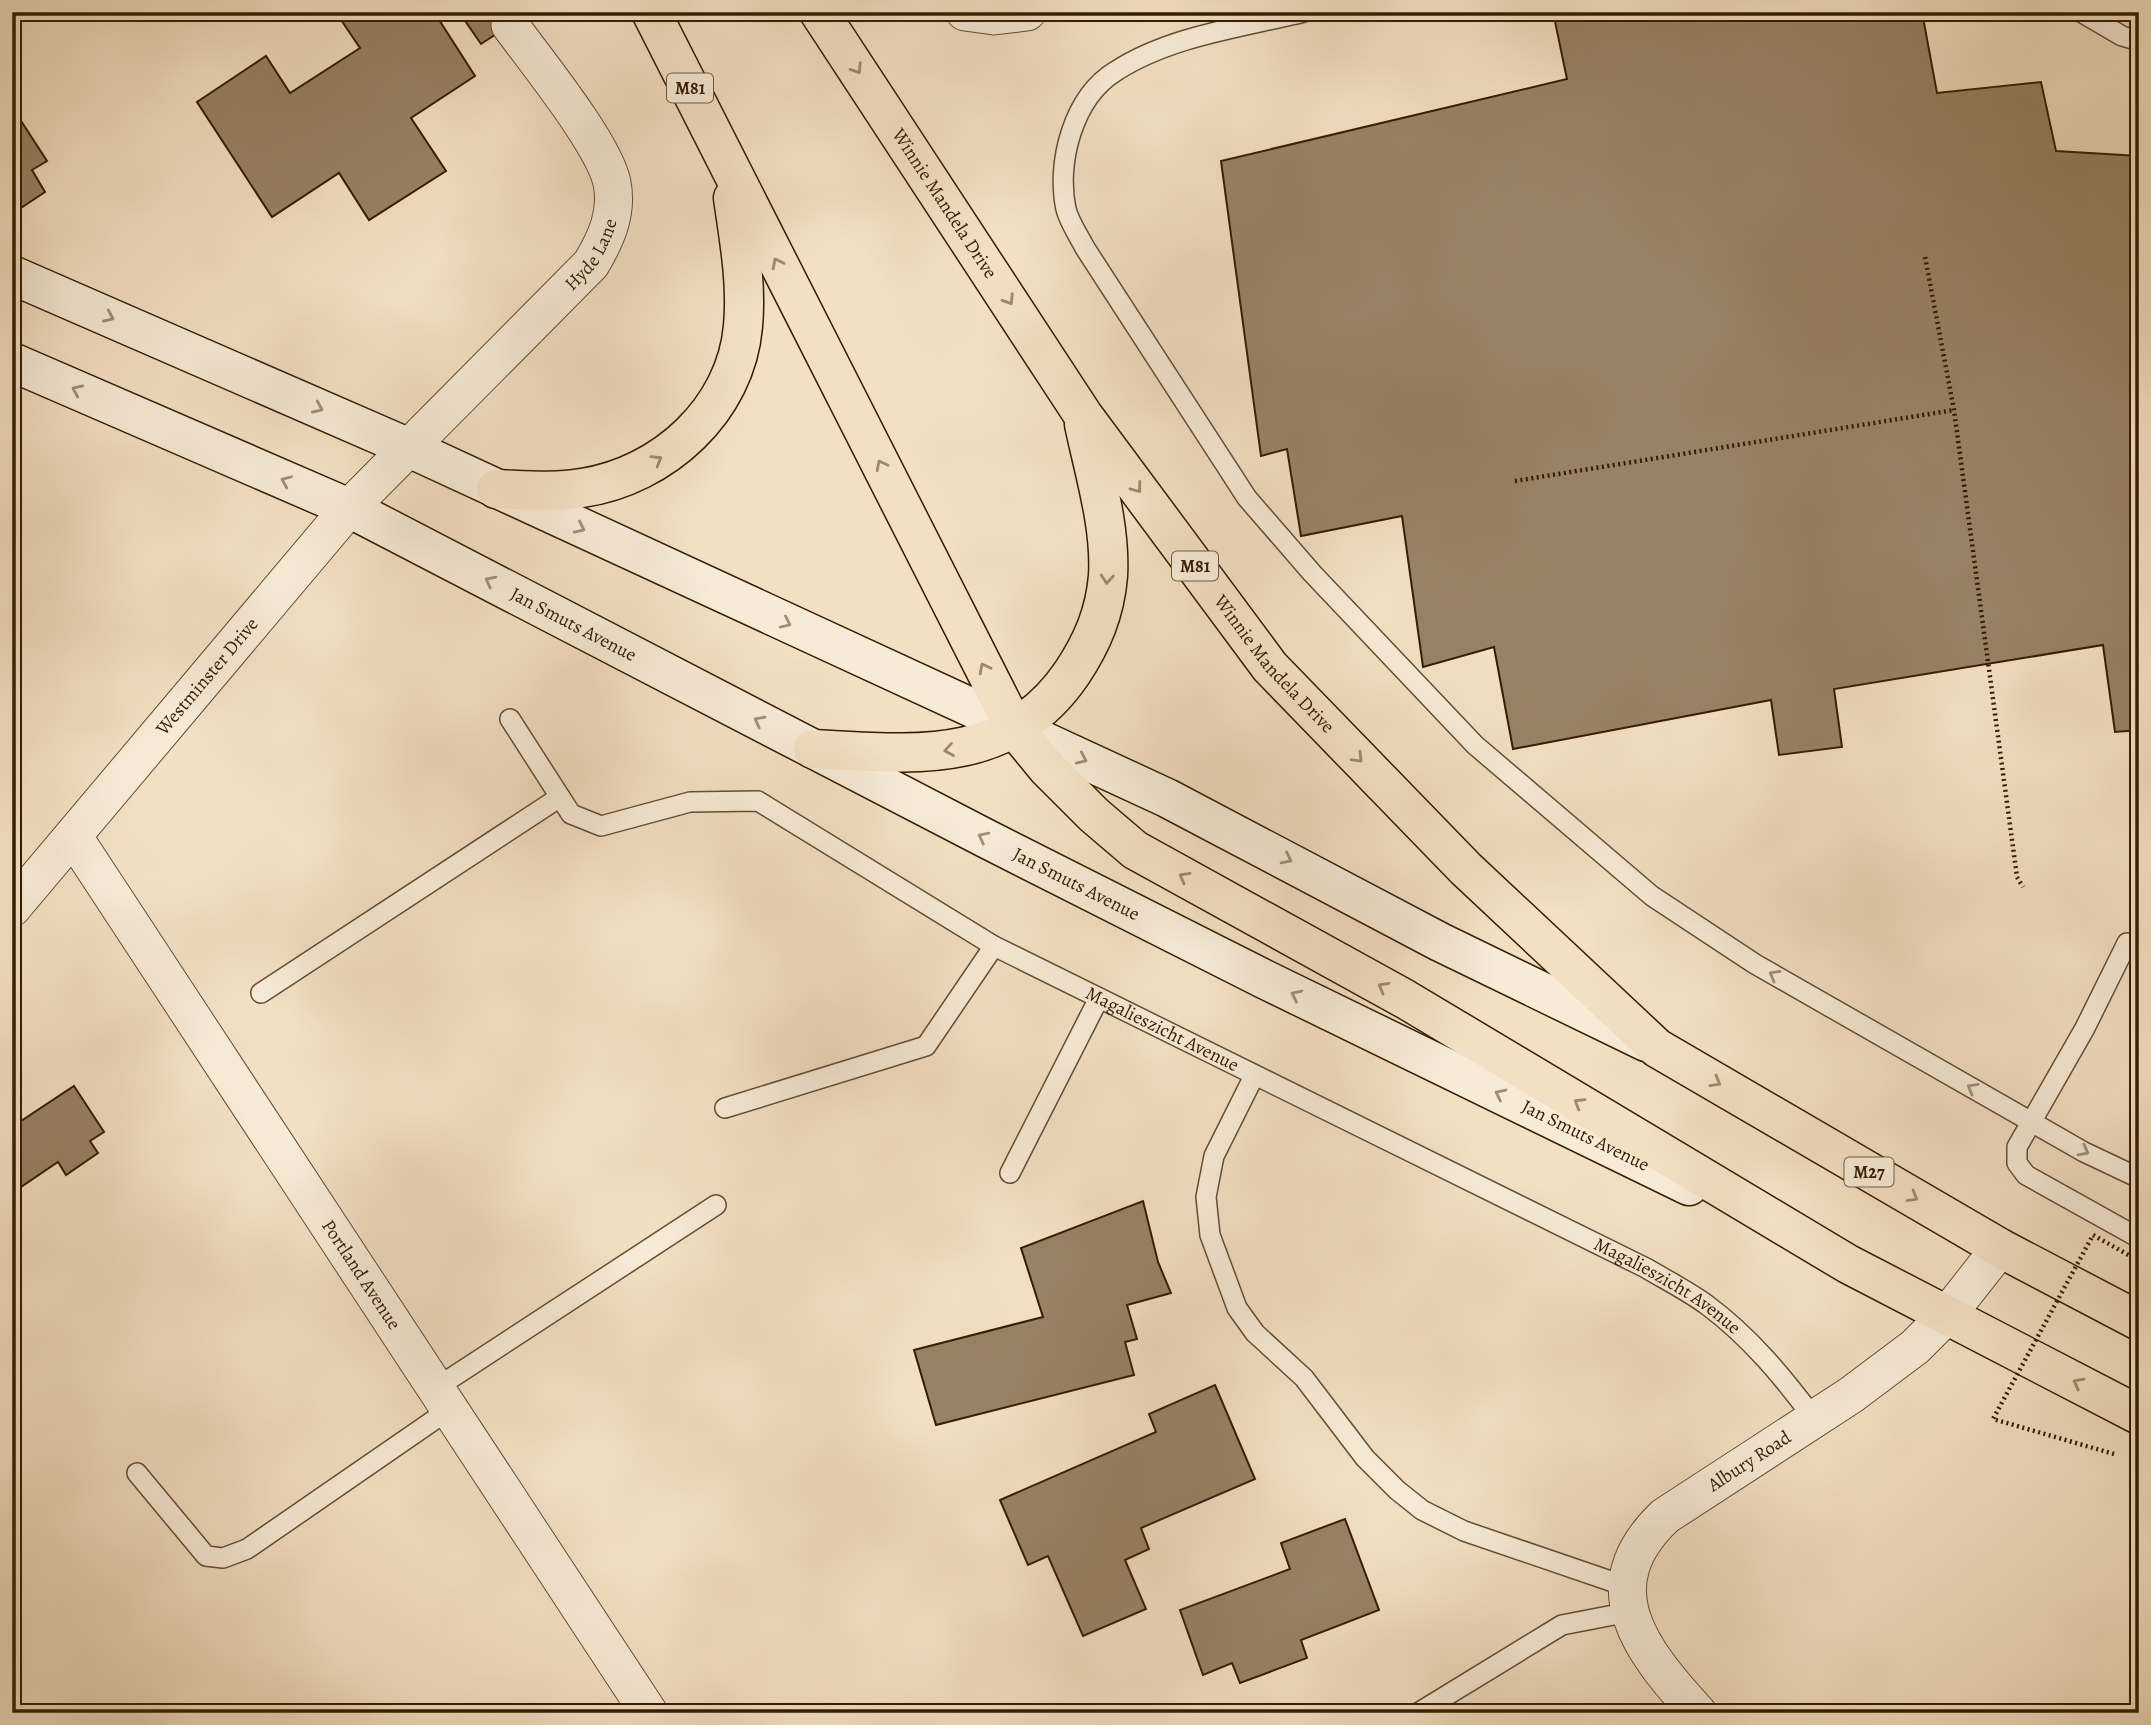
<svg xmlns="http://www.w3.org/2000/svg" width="2151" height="1725" viewBox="0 0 2151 1725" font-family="Alegreya,serif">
	<rect width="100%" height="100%" fill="#f3e0c3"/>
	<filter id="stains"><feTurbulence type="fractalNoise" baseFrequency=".00286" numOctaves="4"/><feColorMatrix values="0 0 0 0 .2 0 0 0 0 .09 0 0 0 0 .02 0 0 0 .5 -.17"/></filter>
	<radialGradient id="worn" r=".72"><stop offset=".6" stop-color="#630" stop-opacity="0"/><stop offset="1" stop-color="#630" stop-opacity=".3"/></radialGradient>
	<g fill="#988265" stroke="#351c00" stroke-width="2">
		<path d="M 341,12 L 434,12 L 475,76 L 411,118 L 446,171 L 369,220 L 339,173 L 272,217 L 197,102 L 266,56 L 290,93 L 360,48 L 337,14 Z"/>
		<path d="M 459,12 L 530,12 L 481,44 Z"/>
		<path d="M 1553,12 L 1922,12 L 1937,93 L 2041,82 L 2056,151 L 2139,156 L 2139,730 L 2115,732 L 2103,645 L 1834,689 L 1842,747 L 1779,755 L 1771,700 L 1513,749 L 1494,647 L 1423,667 L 1402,516 L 1301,536 L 1287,449 L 1261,456 L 1221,161 L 1567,79 Z"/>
		<path d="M 12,107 L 47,161 L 32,170 L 45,192 L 12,214 Z"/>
		<path d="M 74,1086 L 104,1132 L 90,1141 L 98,1153 L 66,1175 L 58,1162 L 12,1193 L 12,1127 Z"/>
		<path d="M 1143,1201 L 1158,1262 L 1171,1293 L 1127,1305 L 1137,1339 L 1125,1342 L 1134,1375 L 936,1425 L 914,1350 L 1043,1317 L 1021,1248 Z"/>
		<path d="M 1215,1385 L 1255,1479 L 1141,1528 L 1149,1549 L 1125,1560 L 1146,1609 L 1083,1636 L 1048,1556 L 1028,1565 L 1000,1500 L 1156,1432 L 1149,1414 Z"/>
		<path d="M 1345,1519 L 1379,1610 L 1301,1640 L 1307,1658 L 1240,1683 L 1232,1663 L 1203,1675 L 1180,1610 L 1290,1569 L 1281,1543 Z"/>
	</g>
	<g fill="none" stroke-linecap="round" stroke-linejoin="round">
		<defs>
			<g id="service">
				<path d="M 1304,12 C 1243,27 1170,36 1116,71 C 1073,97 1056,163 1066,209 C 1069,222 1079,236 1085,248 L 1247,498 L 1312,573 L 1475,745 L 1652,896 L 1755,964 L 2084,1152 L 2139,1178"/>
				<path d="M 2081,12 L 2122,36 L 2139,41"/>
				<path id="s1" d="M 510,719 L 571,814 L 601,826 L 690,802 L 758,801 L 994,946 L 1646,1268 C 1666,1280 1688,1291 1707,1305 C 1750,1337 1783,1377 1815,1420"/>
				<path d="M 2127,943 L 2085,1028 L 2017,1147 L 2017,1163 L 2026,1175 L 2139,1238"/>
				<path d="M 261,993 L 560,797"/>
				<path d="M 1254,1076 L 1214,1156 L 1206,1197 L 1210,1235 L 1237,1308 L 1255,1333 L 1304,1378 L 1365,1458 L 1397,1490 L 1422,1510 L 1464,1531 L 1625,1586"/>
				<path d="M 725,1108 L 926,1046 L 994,946"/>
				<path d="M 1010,1173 L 1099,998"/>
				<path d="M 436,1388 L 716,1205"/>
				<path d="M 137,1473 L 206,1556 L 223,1558 L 247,1549 L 450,1409"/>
				<path d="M 1418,1713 L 1562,1625 L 1629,1612"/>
			</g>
			<g id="minor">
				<path d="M 965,12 L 994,16 L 1027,12"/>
				<path id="s2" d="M 73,836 L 649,1713"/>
				<path id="s3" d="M 12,908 L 349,508 L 591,264 C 606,239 618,213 612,183 C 604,144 536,61 510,25"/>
				<path id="s4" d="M 1698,1713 C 1641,1651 1590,1587 1665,1516 L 1851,1395 L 1915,1347 L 1948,1314 L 2000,1248"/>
			</g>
			<g id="secondary">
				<path d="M 12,275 L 407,447 L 1167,798 L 1440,942 L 1646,1042"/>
				<path id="s5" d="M 12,362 L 349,508 L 985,838 L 1264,979 L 1689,1186"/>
			</g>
			<g id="primary">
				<path d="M 651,12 L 1015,729 L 1047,768 L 1094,815 L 1135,850 L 1405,999 L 1848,1264 L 2139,1415"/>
				<path id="s6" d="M 819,12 L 1083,415 L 1270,667 L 1466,869 L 1657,1048 L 2000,1248 L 2139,1321"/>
				<path d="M 496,489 C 524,490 554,493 582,488 C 663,476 736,410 743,326 C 747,283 739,240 733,198"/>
				<path d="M 813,749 C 912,754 1008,767 1072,673 C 1092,643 1105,613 1108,576 C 1111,526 1094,472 1084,424"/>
			</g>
		</defs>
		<use href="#service" stroke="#644d31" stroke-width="22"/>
		<use href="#minor" stroke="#644d31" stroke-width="39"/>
		<use href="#secondary" stroke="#351c00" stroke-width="41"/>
		<use href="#primary" stroke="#351c00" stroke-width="41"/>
		<g stroke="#351c00" stroke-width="4.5" stroke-dasharray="2 3.5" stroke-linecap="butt">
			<path d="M 1925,257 L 1954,410 L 2017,877 L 2023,887"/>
			<path d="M 1515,481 L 1954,410"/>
		</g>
		<use href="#service" stroke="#f7ebd8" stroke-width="19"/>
		<use href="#minor" stroke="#f7ebd8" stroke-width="37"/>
		<use href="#secondary" stroke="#f7ebd8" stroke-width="38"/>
		<use href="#primary" stroke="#f3e0c3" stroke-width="38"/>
		<path stroke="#351c00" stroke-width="4.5" stroke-dasharray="2 3.5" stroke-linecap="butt" d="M 2114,1454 L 1993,1419 L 2093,1235 L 2139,1261"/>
	</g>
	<defs><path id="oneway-chevron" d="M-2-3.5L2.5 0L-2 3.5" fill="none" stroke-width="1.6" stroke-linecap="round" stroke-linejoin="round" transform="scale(1.75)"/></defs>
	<g stroke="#9e886b">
		<use href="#oneway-chevron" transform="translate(857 69) rotate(57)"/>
		<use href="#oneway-chevron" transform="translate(777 263) rotate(-117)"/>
		<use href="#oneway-chevron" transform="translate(1009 300) rotate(57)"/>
		<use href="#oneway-chevron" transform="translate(657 460) rotate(-31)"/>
		<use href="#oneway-chevron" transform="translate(881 465) rotate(-117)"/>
		<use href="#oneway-chevron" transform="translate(1137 488) rotate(53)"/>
		<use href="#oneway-chevron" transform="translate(1107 579) rotate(95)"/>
		<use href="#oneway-chevron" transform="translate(984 668) rotate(-117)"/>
		<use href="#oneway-chevron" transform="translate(949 750) rotate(171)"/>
		<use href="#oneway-chevron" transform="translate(1358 758) rotate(46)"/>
		<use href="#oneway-chevron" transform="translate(1184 877) rotate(-151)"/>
		<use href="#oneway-chevron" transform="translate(1383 987) rotate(-151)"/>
		<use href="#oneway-chevron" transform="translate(1716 1082) rotate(30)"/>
		<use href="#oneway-chevron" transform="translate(1579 1103) rotate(-149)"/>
		<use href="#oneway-chevron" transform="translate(1913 1197) rotate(30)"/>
		<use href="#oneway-chevron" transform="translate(2078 1383) rotate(-152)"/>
	</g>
	<g stroke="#a08e77">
		<use href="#oneway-chevron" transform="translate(109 317) rotate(24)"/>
		<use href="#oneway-chevron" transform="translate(77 390) rotate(-156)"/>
		<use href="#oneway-chevron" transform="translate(318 408) rotate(24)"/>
		<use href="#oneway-chevron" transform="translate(286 481) rotate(-157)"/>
		<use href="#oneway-chevron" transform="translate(580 528) rotate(25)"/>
		<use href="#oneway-chevron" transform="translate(490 581) rotate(-153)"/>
		<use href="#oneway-chevron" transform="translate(786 623) rotate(25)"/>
		<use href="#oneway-chevron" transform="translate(759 721) rotate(-152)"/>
		<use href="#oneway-chevron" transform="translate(1082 759) rotate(25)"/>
		<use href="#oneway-chevron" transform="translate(983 837) rotate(-153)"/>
		<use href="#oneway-chevron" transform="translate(1287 859) rotate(27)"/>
		<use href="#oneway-chevron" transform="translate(1774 975) rotate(-150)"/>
		<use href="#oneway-chevron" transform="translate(1296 995) rotate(-154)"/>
		<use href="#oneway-chevron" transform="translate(1972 1088) rotate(-150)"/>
		<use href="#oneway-chevron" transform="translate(1500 1094) rotate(-154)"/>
		<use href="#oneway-chevron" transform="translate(2084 1151) rotate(28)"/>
	</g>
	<g text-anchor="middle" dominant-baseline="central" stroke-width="6" stroke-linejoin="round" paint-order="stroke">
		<g fill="#f7ebd8" stroke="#6f5a41" stroke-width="2">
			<rect x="667" y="73.5" width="46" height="29" rx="5"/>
			<rect x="1172" y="551.5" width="46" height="29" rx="5"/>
			<rect x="1844.5" y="1157.5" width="49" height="29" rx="5"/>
		</g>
		<g font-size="18" font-weight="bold" fill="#351c00">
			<text x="690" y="88">M81</text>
			<text x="1195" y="566">M81</text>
			<text x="1869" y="1172">M27</text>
		</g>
		<g font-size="19" fill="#351c00" stroke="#f7ebd8">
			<text stroke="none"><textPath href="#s6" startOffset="229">Winnie Mandela Drive</textPath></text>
			<text stroke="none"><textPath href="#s3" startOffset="875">Hyde Lane</textPath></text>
			<text stroke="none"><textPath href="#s5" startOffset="620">Jan Smuts Avenue</textPath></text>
			<text stroke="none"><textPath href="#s6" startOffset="796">Winnie Mandela Drive</textPath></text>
			<text stroke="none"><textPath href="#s3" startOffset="303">Westminster Drive</textPath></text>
			<text stroke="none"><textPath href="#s5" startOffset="1186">Jan Smuts Avenue</textPath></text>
			<text stroke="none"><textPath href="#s1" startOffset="770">Magalieszicht Avenue</textPath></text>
			<text stroke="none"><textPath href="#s5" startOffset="1754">Jan Smuts Avenue</textPath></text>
			<text stroke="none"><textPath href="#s2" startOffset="525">Portland Avenue</textPath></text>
			<text stroke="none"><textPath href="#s1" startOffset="1337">Magalieszicht Avenue</textPath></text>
			<text stroke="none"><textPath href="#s4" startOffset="331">Albury Road</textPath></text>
		</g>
	</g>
	<rect width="2151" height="1725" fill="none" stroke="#f3e0c3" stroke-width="42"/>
	<rect x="14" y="14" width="2123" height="1697" fill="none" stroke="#351c00" stroke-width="3.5"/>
	<rect x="21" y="21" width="2109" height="1683" fill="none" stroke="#351c00" stroke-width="2"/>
	<rect width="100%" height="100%" filter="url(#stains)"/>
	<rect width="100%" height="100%" fill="url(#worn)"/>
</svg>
